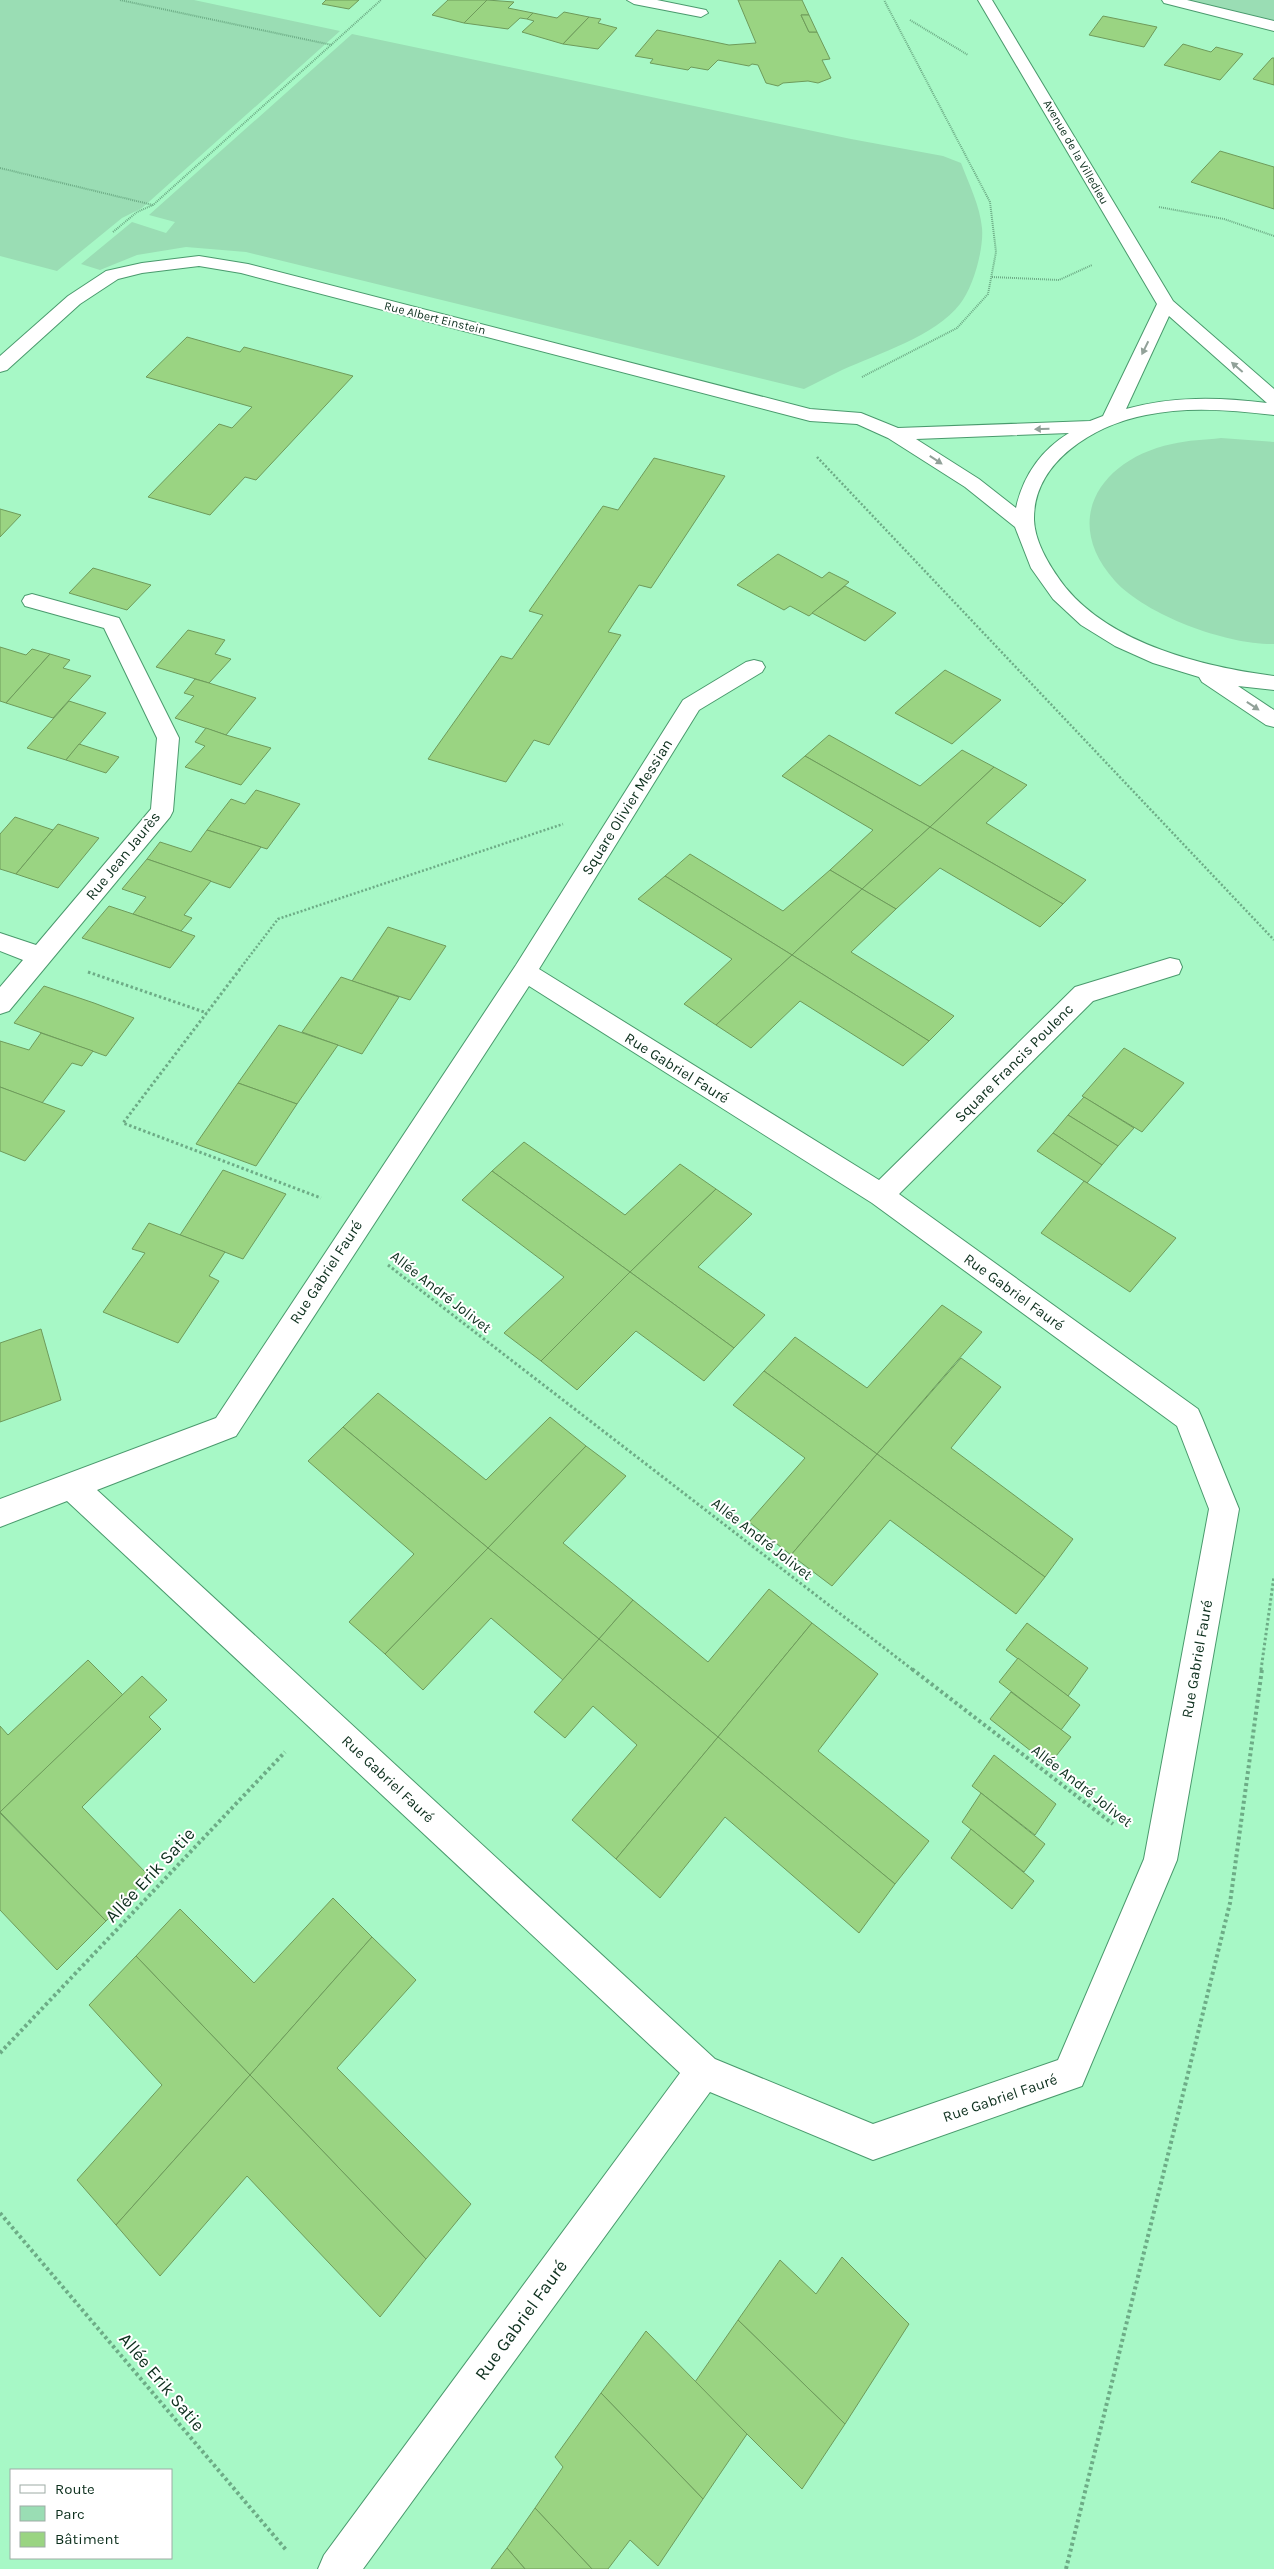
<svg xmlns="http://www.w3.org/2000/svg" width="1274" height="2569" viewBox="0 0 1274 2569" font-family="Karla,sans-serif">
	<rect width="100%" height="100%" fill="#a7f8c6"/>
	<g fill="#9addb4">
		<path d="M 0,0 L 194,0 L 340,31 L 151,200 L 142,208 L 122,218 L 57,271 L 0,256 Z"/>
		<path d="M 1180,0 L 1274,0 L 1274,23 Z"/>
		<path d="M 352,34 L 851,139 L 943,156 L 961,163 C 969,184 980,206 982,228 C 984,249 973,288 960,304 C 936,336 877,354 842,370 C 829,376 817,383 804,389 L 246,252 L 186,247 L 137,255 L 100,270 L 81,264 L 132,222 L 166,233 L 175,222 L 149,215 Z"/>
		<path d="M 1221,438 L 1274,442 L 1274,644 C 1228,645 1147,616 1115,581 C 1060,520 1101,459 1172,444 C 1188,440 1205,440 1221,438 Z"/>
	</g>
	<g fill="#9ad482" stroke="#6e9b5b">
		<path d="M 326,0 L 359,0 L 349,9 L 322,4 Z"/>
		<path d="M 448,0 L 487,0 L 464,23 L 432,15 Z"/>
		<path d="M 487,0 L 514,2 L 508,8 L 533,13 L 527,19 L 520,18 L 508,29 L 464,23 Z"/>
		<path d="M 738,0 L 802,0 L 809,15 L 801,15 L 809,32 L 817,32 L 830,59 L 822,60 L 831,78 L 818,83 L 808,81 L 783,83 L 778,86 L 766,83 L 758,65 L 752,64 L 749,66 L 718,60 L 708,70 L 691,67 L 688,70 L 650,63 L 653,59 L 635,56 L 657,30 L 729,45 L 756,43 Z"/>
		<path d="M 564,12 L 589,17 L 563,44 L 522,32 L 534,21 L 527,19 L 533,13 L 557,18 Z"/>
		<path d="M 801,15 L 809,15 L 817,32 L 809,32 Z"/>
		<path d="M 1103,16 L 1157,27 L 1144,47 L 1089,35 Z"/>
		<path d="M 589,17 L 601,19 L 598,23 L 617,28 L 598,49 L 563,44 Z"/>
		<path d="M 1183,44 L 1211,52 L 1216,47 L 1243,54 L 1220,80 L 1164,65 Z"/>
		<path d="M 1272,58 L 1274,58 L 1274,85 L 1253,79 Z"/>
		<path d="M 1220,151 L 1274,167 L 1274,209 L 1191,182 Z"/>
		<path d="M 187,337 L 240,352 L 244,347 L 353,376 L 256,480 L 245,477 L 210,515 L 148,497 L 219,424 L 232,428 L 252,407 L 146,377 Z"/>
		<path d="M 654,458 L 725,476 L 651,588 L 639,585 L 608,632 L 621,635 L 549,745 L 534,740 L 506,782 L 428,759 L 501,656 L 512,659 L 543,615 L 529,611 L 603,506 L 618,510 Z"/>
		<path d="M 0,509 L 21,515 L 0,537 Z"/>
		<path d="M 778,554 L 822,578 L 829,572 L 849,582 L 809,616 L 790,606 L 784,610 L 737,585 Z"/>
		<path d="M 93,568 L 151,585 L 127,610 L 69,593 Z"/>
		<path d="M 845,586 L 896,613 L 865,641 L 812,613 Z"/>
		<path d="M 188,630 L 225,640 L 215,654 L 231,659 L 209,683 L 156,667 Z"/>
		<path d="M 0,647 L 26,655 L 32,649 L 50,654 L 6,703 L 0,701 Z"/>
		<path d="M 50,654 L 70,660 L 63,668 L 91,676 L 53,718 L 6,703 Z"/>
		<path d="M 945,670 L 1001,700 L 952,744 L 895,713 Z"/>
		<path d="M 195,679 L 209,683 L 256,698 L 226,735 L 175,718 L 194,696 L 184,693 Z"/>
		<path d="M 69,701 L 106,713 L 66,760 L 27,748 Z"/>
		<path d="M 206,728 L 226,735 L 271,748 L 241,785 L 185,767 L 205,746 L 195,742 Z"/>
		<path d="M 829,735 L 920,786 L 962,750 L 994,767 L 930,827 L 805,756 Z"/>
		<path d="M 79,744 L 119,757 L 106,773 L 66,760 Z"/>
		<path d="M 805,756 L 930,827 L 862,889 L 830,870 L 873,830 L 782,776 Z"/>
		<path d="M 994,767 L 1027,785 L 986,823 L 1086,880 L 1063,904 L 930,827 Z"/>
		<path d="M 256,790 L 300,804 L 267,849 L 207,830 L 231,799 L 245,804 Z"/>
		<path d="M 15,817 L 53,830 L 16,874 L 0,869 L 0,834 Z"/>
		<path d="M 58,824 L 99,838 L 58,888 L 16,874 Z"/>
		<path d="M 930,827 L 1063,904 L 1040,927 L 940,868 L 896,909 L 862,889 Z"/>
		<path d="M 207,830 L 261,847 L 230,888 L 147,859 L 160,842 L 191,852 Z"/>
		<path d="M 690,854 L 783,911 L 830,870 L 862,889 L 792,955 L 665,876 Z"/>
		<path d="M 147,859 L 211,881 L 184,915 L 192,918 L 181,931 L 133,914 L 146,897 L 122,889 Z"/>
		<path d="M 665,876 L 792,955 L 716,1025 L 684,1004 L 732,959 L 638,899 Z"/>
		<path d="M 862,889 L 896,909 L 851,952 L 954,1016 L 929,1041 L 792,955 Z"/>
		<path d="M 109,906 L 133,914 L 195,936 L 170,968 L 82,938 Z"/>
		<path d="M 388,927 L 446,946 L 410,1000 L 352,981 Z"/>
		<path d="M 792,955 L 929,1041 L 903,1066 L 800,1001 L 751,1048 L 716,1025 Z"/>
		<path d="M 341,977 L 399,997 L 362,1054 L 302,1032 Z"/>
		<path d="M 44,986 L 94,1003 L 134,1018 L 106,1056 L 14,1023 Z"/>
		<path d="M 279,1025 L 338,1045 L 297,1104 L 238,1083 Z"/>
		<path d="M 41,1033 L 93,1051 L 82,1066 L 72,1063 L 42,1103 L 0,1087 L 0,1041 L 29,1050 Z"/>
		<path d="M 1124,1048 L 1184,1083 L 1142,1132 L 1082,1096 Z"/>
		<path d="M 238,1083 L 297,1104 L 256,1166 L 196,1144 Z"/>
		<path d="M 0,1087 L 65,1111 L 25,1161 L 0,1151 Z"/>
		<path d="M 1084,1097 L 1134,1128 L 1118,1146 L 1068,1115 Z"/>
		<path d="M 1068,1115 L 1118,1146 L 1102,1165 L 1053,1133 Z"/>
		<path d="M 1053,1133 L 1102,1165 L 1087,1183 L 1037,1151 Z"/>
		<path d="M 524,1142 L 625,1215 L 680,1164 L 716,1189 L 630,1272 L 492,1171 Z"/>
		<path d="M 223,1170 L 286,1194 L 243,1259 L 180,1235 Z"/>
		<path d="M 492,1171 L 630,1272 L 541,1361 L 504,1333 L 564,1277 L 462,1200 Z"/>
		<path d="M 1084,1181 L 1176,1238 L 1130,1292 L 1041,1233 Z"/>
		<path d="M 716,1189 L 752,1214 L 698,1267 L 765,1315 L 734,1348 L 630,1272 Z"/>
		<path d="M 149,1223 L 225,1252 L 209,1276 L 219,1281 L 178,1343 L 103,1312 L 145,1253 L 132,1249 Z"/>
		<path d="M 630,1272 L 734,1348 L 704,1381 L 636,1331 L 577,1390 L 541,1361 Z"/>
		<path d="M 942,1305 L 982,1332 L 877,1454 L 764,1371 L 795,1337 L 867,1388 Z"/>
		<path d="M 41,1329 L 61,1400 L 0,1422 L 0,1343 Z"/>
		<path d="M 961,1358 L 1001,1387 L 951,1448 L 1073,1539 L 1045,1577 L 877,1454 Z"/>
		<path d="M 764,1371 L 877,1454 L 791,1555 L 749,1522 L 805,1458 L 733,1405 Z"/>
		<path d="M 378,1393 L 486,1480 L 550,1417 L 586,1446 L 488,1548 L 343,1427 Z"/>
		<path d="M 343,1427 L 488,1548 L 385,1654 L 349,1622 L 414,1554 L 308,1461 Z"/>
		<path d="M 586,1446 L 626,1476 L 563,1543 L 633,1600 L 599,1639 L 488,1548 Z"/>
		<path d="M 877,1454 L 1045,1577 L 1016,1614 L 890,1520 L 832,1586 L 791,1555 Z"/>
		<path d="M 488,1548 L 599,1639 L 563,1680 L 491,1618 L 423,1690 L 385,1654 Z"/>
		<path d="M 769,1589 L 812,1623 L 718,1737 L 599,1639 L 633,1600 L 708,1662 Z"/>
		<path d="M 812,1623 L 878,1674 L 818,1751 L 929,1841 L 895,1884 L 718,1737 Z"/>
		<path d="M 1027,1623 L 1088,1668 L 1068,1696 L 1006,1650 Z"/>
		<path d="M 599,1639 L 718,1737 L 616,1859 L 572,1820 L 637,1745 L 593,1706 L 565,1738 L 534,1712 Z"/>
		<path d="M 1018,1658 L 1080,1705 L 1061,1730 L 999,1682 Z"/>
		<path d="M 88,1660 L 123,1695 L 0,1812 L 0,1726 L 8,1735 Z"/>
		<path d="M 142,1676 L 167,1700 L 149,1717 L 161,1729 L 82,1807 L 149,1876 L 106,1921 L 0,1812 Z"/>
		<path d="M 1011,1692 L 1071,1737 L 1049,1765 L 990,1719 Z"/>
		<path d="M 718,1737 L 895,1884 L 859,1933 L 725,1817 L 660,1898 L 616,1859 Z"/>
		<path d="M 994,1755 L 1056,1804 L 1035,1835 L 972,1786 Z"/>
		<path d="M 981,1793 L 1045,1844 L 1024,1872 L 962,1822 Z"/>
		<path d="M 0,1813 L 106,1921 L 57,1970 L 0,1910 Z"/>
		<path d="M 971,1829 L 1034,1881 L 1012,1909 L 951,1858 Z"/>
		<path d="M 333,1898 L 372,1937 L 250,2075 L 136,1956 L 180,1909 L 254,1983 Z"/>
		<path d="M 372,1937 L 416,1980 L 337,2068 L 471,2204 L 426,2259 L 250,2075 Z"/>
		<path d="M 136,1956 L 250,2075 L 116,2225 L 77,2180 L 162,2085 L 89,2005 Z"/>
		<path d="M 250,2075 L 426,2259 L 380,2317 L 247,2176 L 160,2276 L 116,2225 Z"/>
		<path d="M 842,2257 L 909,2324 L 845,2424 L 738,2320 L 780,2260 L 816,2294 Z"/>
		<path d="M 738,2320 L 845,2424 L 802,2489 L 695,2382 Z"/>
		<path d="M 646,2331 L 747,2434 L 703,2499 L 601,2393 Z"/>
		<path d="M 601,2393 L 703,2499 L 658,2566 L 630,2540 L 608,2569 L 592,2569 L 535,2508 L 563,2467 L 555,2457 Z"/>
		<path d="M 535,2508 L 592,2569 L 525,2569 L 507,2548 Z"/>
		<path d="M 507,2548 L 525,2569 L 491,2569 Z"/>
	</g>
	<g fill="none" stroke-linecap="round" stroke-linejoin="round">
		<defs>
			<g id="minor">
				<path d="M 627,0 L 657,0 L 706,10 L 708,13 L 701,17 L 634,4 Z"/>
				<path d="M 978,0 L 992,0 L 1173,301 L 1274,389 L 1274,415 C 1232,410 1188,406 1146,415 C 1095,425 1033,461 1034,520 C 1035,544 1052,570 1066,588 C 1113,645 1205,667 1274,676 L 1274,690 L 1238,686 L 1274,710 L 1274,727 L 1266,725 L 1202,682 L 1199,677 L 1153,663 L 1115,646 L 1081,625 L 1053,599 L 1031,568 L 1015,527 L 965,487 L 888,438 L 857,424 L 810,421 L 241,273 L 199,266 L 142,273 L 118,279 L 80,304 L 7,370 L 0,372 L 0,356 L 68,296 L 106,271 L 142,263 L 199,256 L 248,264 L 810,409 L 861,413 L 898,428 L 1090,421 L 1103,416 L 1157,304 ZM 1169,316 L 1267,403 C 1219,397 1172,396 1126,409 ZM 1069,433 C 1041,450 1023,476 1016,508 L 979,479 L 916,439 Z"/>
				<path d="M 1162,0 L 1187,0 L 1274,21 L 1274,31 L 1164,3 Z"/>
				<path d="M 32,594 L 119,618 L 179,738 L 173,811 L 170,817 L 9,1011 L 0,1014 L 0,987 L 23,960 L 0,951 L 0,933 L 36,945 L 151,809 L 157,738 L 104,628 L 25,606 L 22,601 L 25,596 Z"/>
				<path d="M 754,660 L 762,662 L 765,667 L 762,672 L 699,710 L 539,969 L 879,1180 L 1075,987 L 1170,958 L 1179,960 L 1182,967 L 1179,974 L 1093,1001 L 899,1194 L 1198,1409 L 1202,1418 L 1239,1509 L 1177,1860 L 1082,2086 L 873,2160 L 710,2092 L 363,2569 L 318,2569 L 324,2555 L 680,2073 L 67,1501 L 0,1527 L 0,1499 L 216,1418 L 516,965 L 683,700 L 746,662 ZM 529,986 L 872,1203 L 1177,1426 L 1209,1509 L 1144,1859 L 1058,2060 L 873,2124 L 715,2059 L 97,1490 L 236,1436 Z"/>
			</g>
		</defs>
		<use href="#minor" stroke="#4a9a6d" stroke-width="2"/>
		<g stroke="#6dac86" stroke-width="2" stroke-dasharray="1 1" stroke-linecap="butt">
			<path d="M 120,0 L 332,45"/>
			<path d="M 910,20 L 968,55"/>
			<path d="M 0,168 L 153,205"/>
			<path d="M 1159,207 L 1224,219 L 1274,236"/>
			<path d="M 113,232 L 137,212 L 153,205 L 381,0"/>
			<path d="M 992,277 L 1059,280 L 1092,265"/>
			<path d="M 862,377 L 957,328 L 988,294 L 996,252 L 990,202 L 884,0"/>
		</g>
		<g stroke="#6dac86" stroke-width="2.5" stroke-dasharray="2 2" stroke-linecap="butt">
			<path d="M 817,457 L 1274,940"/>
			<path d="M 239,970 L 278,919 L 563,824"/>
		</g>
		<g stroke="#6dac86" stroke-width="3" stroke-dasharray="2.5 2.5" stroke-linecap="butt">
			<path d="M 240,969 L 123,1123 L 321,1198"/>
			<path d="M 88,972 L 207,1013"/>
			<path d="M 388,1265 L 913,1670"/>
			<path d="M 1261,1670 L 1274,1576"/>
		</g>
		<g stroke="#6dac86" stroke-width="4" stroke-dasharray="3 3" stroke-linecap="butt">
			<path d="M 912,1669 L 1113,1824"/>
			<path d="M 0,2053 L 285,1752"/>
			<path d="M 0,2213 L 287,2551"/>
			<path d="M 1066,2569 L 1230,1903 L 1262,1669"/>
		</g>
		<use href="#minor" fill="#fff" fill-rule="evenodd"/>
	</g>
	<defs><path id="oneway-solid" d="M-6-.8H1V-3.2L6.5 0L1 3.2V.8H-6Z" transform="scale(1.25)"/></defs>
	<g fill="#92a199">
		<use href="#oneway-solid" transform="translate(1145 348) rotate(116)"/>
		<use href="#oneway-solid" transform="translate(1237 367) rotate(-139)"/>
		<use href="#oneway-solid" transform="translate(1042 429) rotate(178)"/>
		<use href="#oneway-solid" transform="translate(936 460) rotate(33)"/>
		<use href="#oneway-solid" transform="translate(1253 706) rotate(34)"/>
	</g>
	<g text-anchor="middle" dominant-baseline="central" stroke-width="4" stroke-linejoin="round" paint-order="stroke">
		<g font-size="12" fill="#0d2f1d" stroke="#fff">
			<text transform="translate(1076 152) rotate(60)">Avenue de la Villedieu</text>
			<text transform="translate(435 318) rotate(14)">Rue Albert Einstein</text>
		</g>
		<g font-size="15" fill="#0d2f1d" stroke="#fff">
			<text transform="translate(627 807) rotate(-58)">Square Olivier Messian</text>
			<text transform="translate(123 856) rotate(-51)">Rue Jean Jaurès</text>
			<text transform="translate(1014 1063) rotate(-45)">Square Francis Poulenc</text>
			<text transform="translate(677 1068) rotate(32)">Rue Gabriel Fauré</text>
			<text transform="translate(326 1272) rotate(-57)">Rue Gabriel Fauré</text>
			<text transform="translate(441 1292) rotate(38)">Allée André Jolivet</text>
			<text transform="translate(1014 1292) rotate(36)">Rue Gabriel Fauré</text>
			<text transform="translate(762 1539) rotate(38)">Allée André Jolivet</text>
			<text transform="translate(1197 1659) rotate(-80)">Rue Gabriel Fauré</text>
			<text transform="translate(388 1779) rotate(43)">Rue Gabriel Fauré</text>
			<text transform="translate(1082 1786) rotate(38)">Allée André Jolivet</text>
			<text transform="translate(1000 2098) rotate(-19)">Rue Gabriel Fauré</text>
		</g>
		<g font-size="18" fill="#0d2f1d" stroke="#fff">
			<text transform="translate(150 1875) rotate(-47)">Allée Erik Satie</text>
			<text transform="translate(521 2320) rotate(-54)">Rue Gabriel Fauré</text>
			<text transform="translate(162 2382) rotate(50)">Allée Erik Satie</text>
		</g>
	</g>
	<rect x="10" y="2469" width="162" height="90" fill="#ffffff" stroke="#9eaca5"/>
	<rect x="20" y="2485" width="25" height="8" fill="#ffffff" stroke="#9eaca5"/>
	<text x="55" y="2494" font-size="15" fill="#0d2f1d">Route</text>
	<rect x="20" y="2506" width="25" height="15" fill="#9addb4" stroke="#9eaca5"/>
	<text x="55" y="2519" font-size="15" fill="#0d2f1d">Parc</text>
	<rect x="20" y="2532" width="25" height="15" fill="#9ad482" stroke="#9eaca5"/>
	<text x="55" y="2544" font-size="15" fill="#0d2f1d">Bâtiment</text>
</svg>
